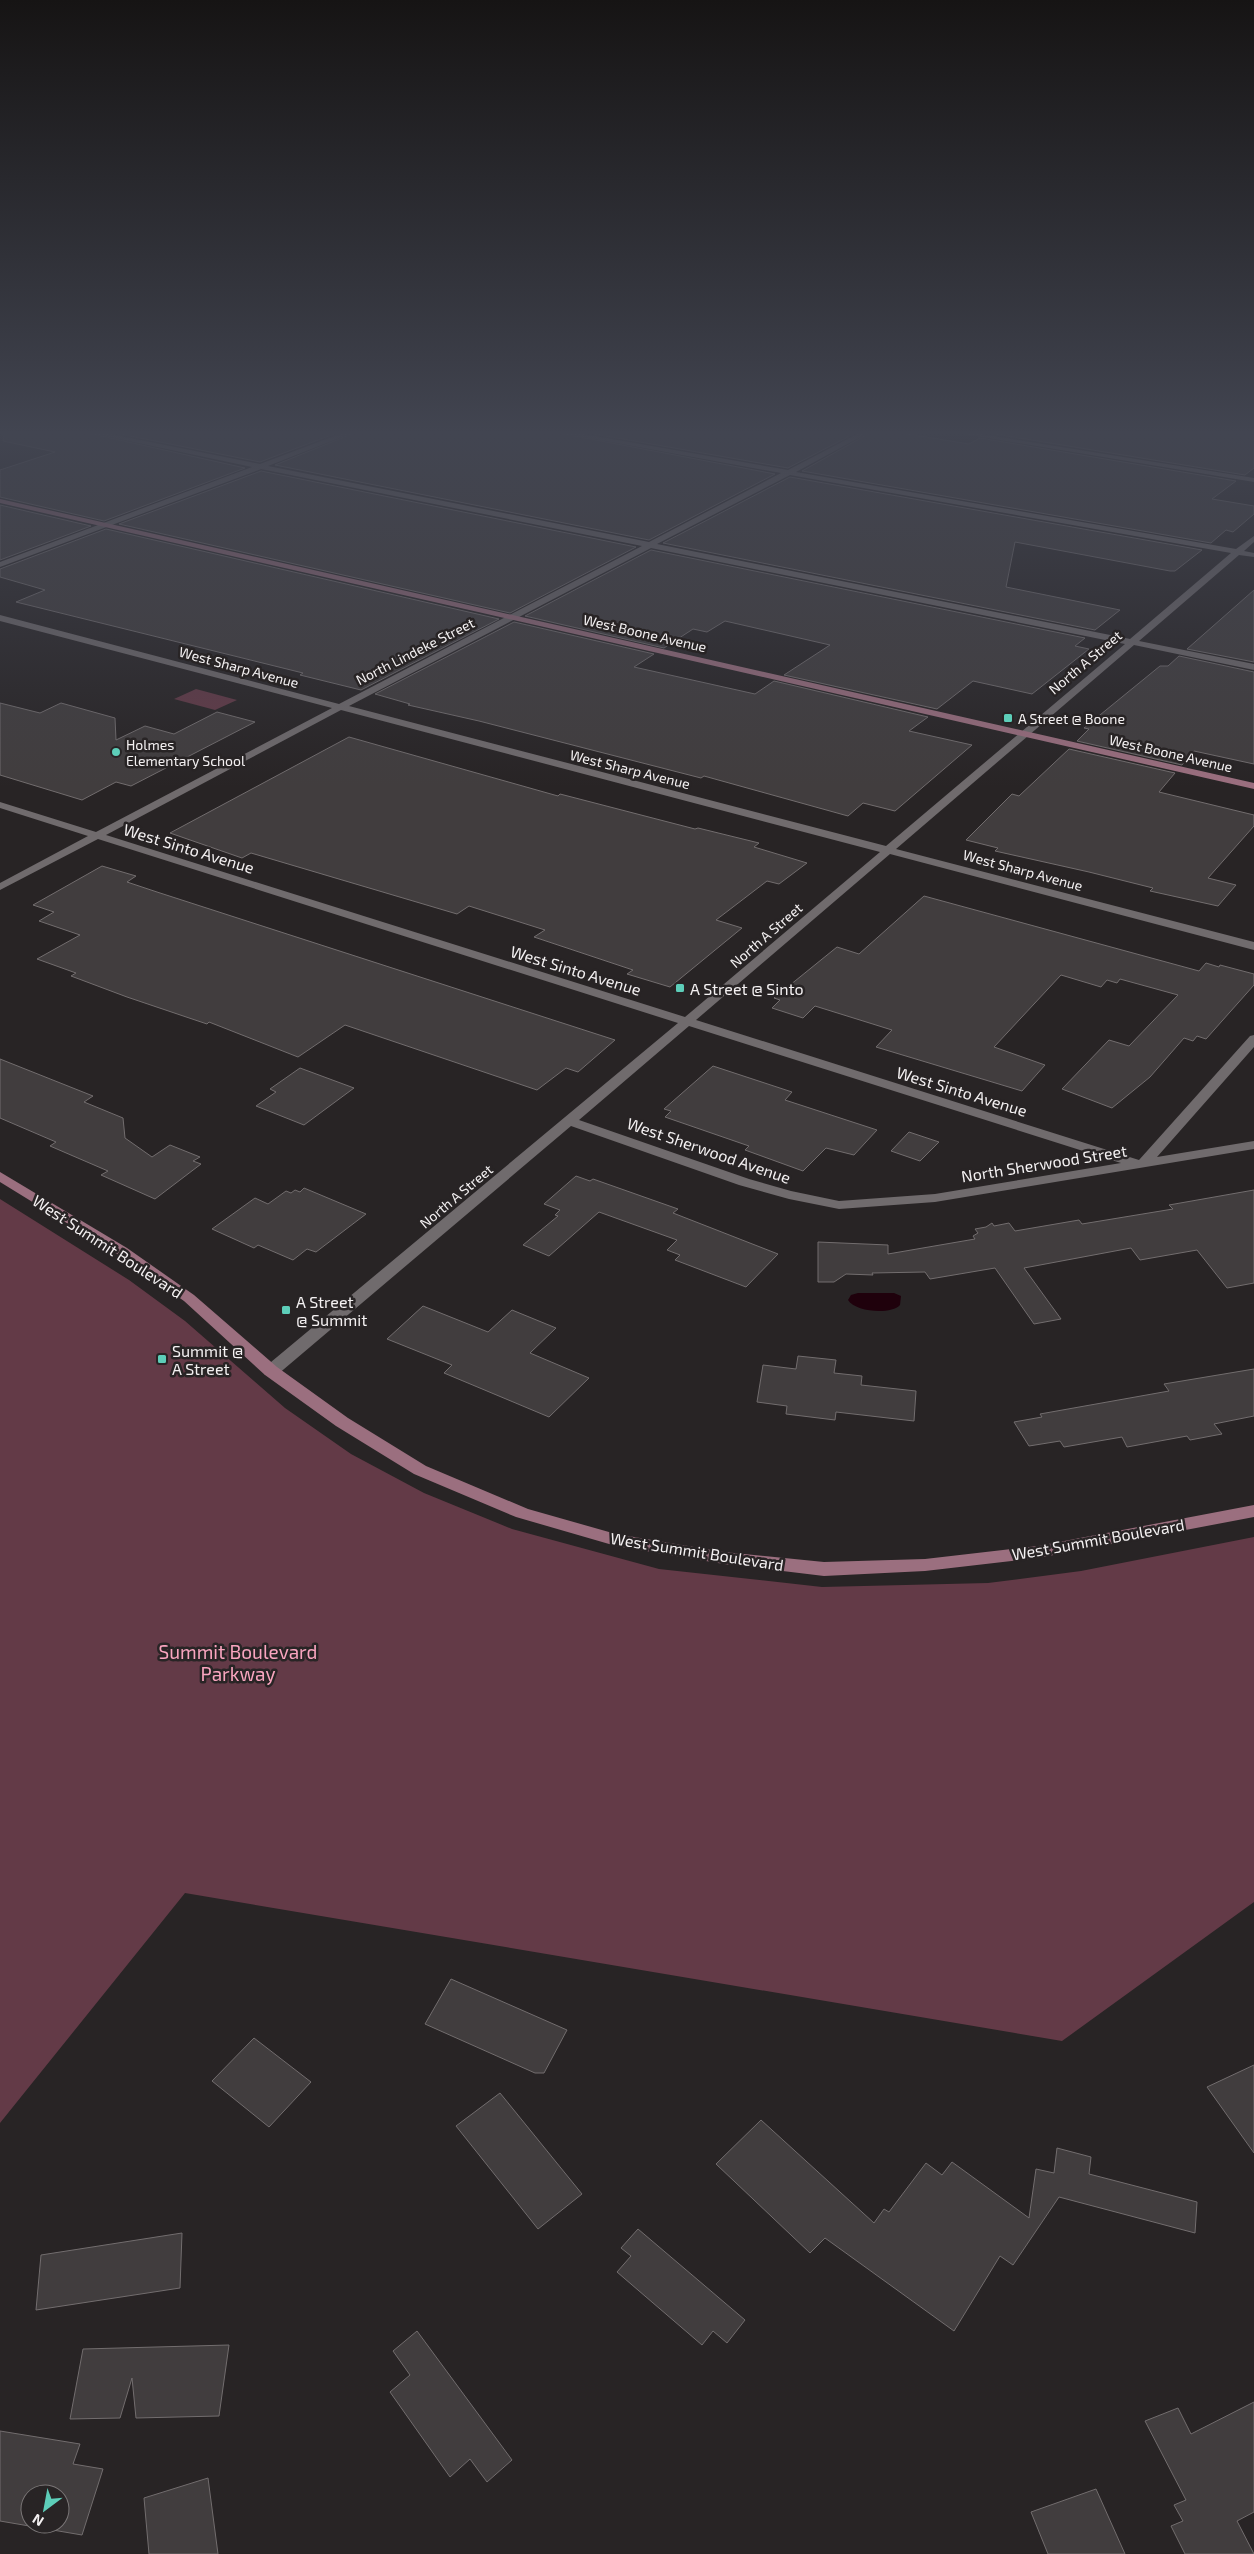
<svg xmlns="http://www.w3.org/2000/svg" width="1254" height="2554" viewBox="0 0 1254 2554" font-family="'Exo 2',sans-serif">
	<rect width="100%" height="100%" fill="#282425"/>
	<g fill="#633a47">
		<path d="M 196,689 L 237,700 L 215,710 L 174,699 Z"/>
		<path d="M 0,1199 L 129,1280 L 185,1321 L 285,1408 L 351,1454 L 424,1493 L 512,1529 L 659,1569 L 822,1587 L 988,1583 L 1081,1571 L 1254,1537 L 1254,1902 L 1062,2041 L 185,1893 L 0,2123 Z"/>
	</g>
	<path fill="#1f010c" d="M 858,1293 L 894,1293 L 901,1296 L 900,1305 C 891,1315 855,1312 848,1300 L 851,1295 Z"/>
	<g fill="#413d3e" stroke="#726d6e" fill-rule="evenodd">
		<path d="M 5,429 L 70,429 L 245,468 L 104,521 L 0,497 L 0,470 L 55,452 L 3,441 Z"/>
		<path d="M 95,429 L 347,429 L 260,462 Z"/>
		<path d="M 364,429 L 538,429 L 775,474 L 649,540 L 275,465 Z"/>
		<path d="M 566,429 L 863,429 L 788,468 Z"/>
		<path d="M 877,429 L 969,444 L 980,438 L 1236,481 L 1212,499 L 1254,506 L 1254,514 L 1233,532 L 1226,530 L 1211,543 L 802,471 Z"/>
		<path d="M 997,429 L 1229,429 L 1254,433 L 1254,468 L 1245,475 L 989,433 Z"/>
		<path d="M 261,471 L 636,547 L 510,613 L 119,524 Z"/>
		<path d="M 790,477 L 1202,550 L 1175,571 L 1170,571 L 1015,542 L 1006,587 L 1120,610 L 1095,630 L 663,543 Z"/>
		<path d="M 0,505 L 91,526 L 0,560 Z"/>
		<path d="M 106,529 L 499,619 L 361,690 L 300,675 L 303,673 L 16,602 L 45,590 L 0,577 L 0,569 Z"/>
		<path d="M 651,550 L 1085,638 L 1075,646 L 1089,649 L 1032,694 L 973,681 L 937,709 L 784,675 L 830,645 L 725,621 L 707,632 L 693,629 L 664,648 L 525,616 Z"/>
		<path d="M 1254,590 L 1254,662 L 1187,649 Z"/>
		<path d="M 514,622 L 654,654 L 634,667 L 755,694 L 774,681 L 928,717 L 909,731 L 972,745 L 895,811 L 863,803 L 848,816 L 704,776 L 701,778 L 479,721 L 408,705 L 410,704 L 375,694 Z"/>
		<path d="M 1179,656 L 1254,672 L 1254,764 L 1194,751 L 1182,765 L 1077,741 L 1089,729 L 1084,728 L 1160,666 L 1168,666 Z"/>
		<path d="M 0,703 L 40,713 L 61,703 L 115,718 L 116,740 L 145,726 L 174,734 L 217,712 L 255,722 L 131,786 L 116,782 L 82,800 L 0,775 Z"/>
		<path d="M 349,737 L 558,796 L 560,794 L 695,829 L 698,828 L 759,843 L 754,847 L 807,863 L 779,884 L 767,881 L 716,920 L 742,928 L 670,987 L 627,974 L 633,970 L 534,937 L 545,930 L 469,906 L 457,914 L 251,853 L 242,858 L 170,833 Z"/>
		<path d="M 1069,749 L 1175,773 L 1159,792 L 1254,815 L 1254,826 L 1208,878 L 1236,885 L 1218,906 L 1150,891 L 1153,888 L 1089,872 L 995,851 L 998,848 L 966,840 L 1012,794 L 1019,796 Z"/>
		<path d="M 102,866 L 136,876 L 127,882 L 157,892 L 615,1040 L 578,1072 L 566,1068 L 537,1090 L 345,1025 L 298,1057 L 209,1022 L 207,1024 L 127,997 L 71,976 L 76,973 L 37,959 L 80,935 L 39,921 L 54,912 L 33,905 Z"/>
		<path d="M 924,896 L 1199,971 L 1206,963 L 1219,967 L 1220,965 L 1254,974 L 1254,985 L 1206,1039 L 1197,1036 L 1193,1041 L 1184,1038 L 1150,1077 L 1112,1108 L 1062,1089 L 1109,1040 L 1129,1046 L 1178,995 L 1120,979 L 1117,983 L 1107,980 L 1101,987 L 1061,975 L 994,1047 L 1045,1065 L 1022,1091 L 876,1047 L 892,1030 L 815,1006 L 803,1018 L 772,1008 L 780,1000 L 774,998 L 837,947 L 859,954 Z"/>
		<path d="M 0,1059 L 93,1096 L 84,1102 L 123,1118 L 125,1138 L 152,1157 L 170,1145 L 200,1157 L 193,1161 L 201,1164 L 155,1199 L 101,1175 L 108,1171 L 50,1146 L 56,1142 L 0,1118 Z"/>
		<path d="M 713,1066 L 792,1092 L 785,1100 L 877,1130 L 854,1155 L 826,1148 L 803,1171 L 745,1150 L 749,1146 L 665,1117 L 671,1111 L 664,1109 Z"/>
		<path d="M 300,1068 L 354,1088 L 304,1125 L 256,1106 L 276,1092 L 270,1089 Z"/>
		<path d="M 909,1132 L 939,1142 L 920,1161 L 891,1151 Z"/>
		<path d="M 576,1176 L 590,1181 L 593,1179 L 678,1209 L 673,1213 L 778,1254 L 746,1287 L 675,1260 L 680,1255 L 667,1250 L 677,1240 L 599,1212 L 549,1256 L 523,1245 L 558,1216 L 555,1215 L 560,1210 L 544,1204 Z"/>
		<path d="M 304,1188 L 366,1214 L 316,1252 L 307,1249 L 293,1260 L 258,1245 L 254,1248 L 212,1229 L 255,1198 L 268,1204 L 286,1191 L 291,1193 L 295,1190 L 300,1192 Z"/>
		<path d="M 1254,1190 L 1254,1283 L 1227,1288 L 1197,1250 L 1140,1260 L 1131,1248 L 1024,1268 L 1061,1319 L 1034,1324 L 995,1268 L 930,1279 L 925,1272 L 872,1273 L 873,1275 L 846,1274 L 834,1282 L 818,1282 L 818,1242 L 888,1245 L 888,1254 L 975,1239 L 973,1236 L 978,1233 L 975,1229 L 986,1227 L 992,1223 L 994,1226 L 1009,1223 L 1015,1231 L 1079,1220 L 1082,1224 L 1173,1209 L 1169,1205 Z"/>
		<path d="M 423,1306 L 488,1332 L 512,1310 L 556,1328 L 530,1353 L 589,1378 L 549,1417 L 444,1373 L 452,1365 L 387,1339 Z"/>
		<path d="M 798,1356 L 836,1360 L 834,1373 L 862,1376 L 861,1385 L 916,1391 L 914,1421 L 836,1412 L 835,1420 L 786,1414 L 787,1406 L 757,1402 L 763,1365 L 796,1369 Z"/>
		<path d="M 1254,1369 L 1254,1416 L 1214,1424 L 1222,1434 L 1190,1440 L 1187,1436 L 1127,1447 L 1122,1437 L 1064,1447 L 1060,1441 L 1029,1446 L 1014,1422 L 1042,1417 L 1040,1414 L 1169,1391 L 1164,1384 Z"/>
		<path d="M 451,1979 L 567,2030 L 544,2073 L 535,2073 L 425,2024 Z"/>
		<path d="M 254,2038 L 311,2082 L 269,2127 L 212,2081 Z"/>
		<path d="M 1254,2065 L 1254,2153 L 1207,2087 Z"/>
		<path d="M 500,2093 L 582,2194 L 538,2229 L 456,2126 Z"/>
		<path d="M 761,2120 L 874,2223 L 884,2209 L 889,2212 L 926,2163 L 942,2175 L 952,2162 L 1029,2218 L 1036,2169 L 1054,2173 L 1057,2148 L 1091,2157 L 1089,2174 L 1197,2202 L 1195,2233 L 1059,2197 L 1013,2265 L 1000,2256 L 954,2331 L 825,2238 L 810,2253 L 716,2164 Z"/>
		<path d="M 638,2229 L 745,2320 L 727,2343 L 713,2331 L 702,2345 L 617,2272 L 631,2256 L 621,2248 Z"/>
		<path d="M 182,2233 L 180,2288 L 36,2310 L 41,2255 Z"/>
		<path d="M 417,2331 L 512,2460 L 487,2482 L 470,2459 L 450,2477 L 390,2392 L 410,2375 L 393,2351 Z"/>
		<path d="M 229,2345 L 219,2416 L 136,2418 L 132,2378 L 120,2418 L 70,2419 L 83,2349 Z"/>
		<path d="M 1254,2402 L 1254,2512 L 1237,2521 L 1254,2554 L 1185,2554 L 1171,2526 L 1183,2521 L 1174,2505 L 1186,2500 L 1145,2421 L 1178,2408 L 1191,2434 Z"/>
		<path d="M 0,2431 L 80,2444 L 73,2464 L 103,2469 L 82,2535 L 0,2521 ZM 30,2494 L 60,2494 L 60,2524 L 30,2524 Z"/>
		<path d="M 208,2478 L 218,2554 L 149,2554 L 144,2498 Z"/>
		<path d="M 1096,2489 L 1125,2554 L 1048,2554 L 1031,2512 Z"/>
	</g>
	<g fill="none" stroke-linecap="round" stroke-linejoin="round">
		<g fill="#706b6d" fill-rule="evenodd">
			<path d="M 72,429 L 85,429 L 260,464 L 353,429 L 362,429 L 268,466 L 649,542 L 781,473 L 540,429 L 555,429 L 788,470 L 867,429 L 875,429 L 796,472 L 1236,549 L 1254,536 L 1254,542 L 1244,551 L 1254,553 L 1254,557 L 1239,555 L 1139,641 L 1254,664 L 1254,670 L 1134,645 L 896,849 L 1254,942 L 1254,950 L 890,854 L 696,1020 L 1139,1160 L 1250,1036 L 1254,1035 L 1254,1047 L 1157,1157 L 1254,1141 L 1254,1149 L 935,1202 L 839,1209 L 789,1199 L 739,1185 L 571,1126 L 277,1375 L 265,1375 L 263,1371 L 265,1367 L 678,1023 L 98,839 L 0,890 L 0,883 L 88,836 L 0,808 L 0,802 L 96,832 L 332,708 L 0,621 L 0,615 L 339,704 L 642,546 L 261,469 L 0,567 L 0,562 L 252,467 ZM 790,475 L 1231,553 L 1130,639 L 657,544 ZM 651,548 L 1125,644 L 886,846 L 349,706 ZM 341,710 L 880,852 L 685,1017 L 106,835 ZM 689,1026 L 1121,1163 L 935,1194 L 839,1201 L 791,1191 L 749,1179 L 579,1120 Z"/>
			<path d="M 934,429 L 950,429 L 1254,478 L 1254,482 Z"/>
		</g>
		<g fill="#9b6f7f" fill-rule="evenodd">
			<path d="M 0,499 L 1254,783 L 1254,789 L 0,503 Z"/>
			<path d="M 0,1172 L 127,1248 L 194,1295 L 277,1367 L 348,1418 L 426,1466 L 528,1509 L 616,1534 L 724,1552 L 824,1562 L 925,1559 L 1038,1546 L 1254,1505 L 1254,1517 L 1038,1558 L 925,1571 L 824,1576 L 724,1564 L 616,1546 L 516,1517 L 414,1474 L 336,1426 L 265,1375 L 184,1301 L 117,1254 L 0,1182 Z"/>
		</g>
	</g>
	<linearGradient id="sky" x2="0" y2="1"><stop stop-color="#161414"/><stop offset="0.55" stop-color="#424551"/><stop offset="1" stop-color="#424551" stop-opacity="0"/></linearGradient>
	<rect width="1254" height="787" fill="url(#sky)"/>
	<g fill="#5dceb9" stroke="#282425" stroke-width="2">
		<rect x="1003" y="713" width="10" height="10" rx="2.5"/>
		<circle cx="116" cy="752" r="5"/>
		<rect x="675" y="983" width="10" height="10" rx="2.5"/>
		<rect x="281" y="1305" width="10" height="10" rx="2.5"/>
		<rect x="157" y="1354" width="10" height="10" rx="2.5"/>
	</g>
	<g text-anchor="middle" dominant-baseline="central" stroke-width="5" stroke-linejoin="round" paint-order="stroke">
		<g font-size="14" fill="#f4f1f2" stroke="#282425">
			<text transform="translate(645 633) rotate(13)">West Boone Avenue</text>
			<text transform="translate(415 651) rotate(-27)">North Lindeke Street</text>
			<text transform="translate(1085 662) rotate(-40)">North A Street</text>
			<text transform="translate(239 667) rotate(15)">West Sharp Avenue</text>
			<text transform="translate(1171 753) rotate(13)">West Boone Avenue</text>
			<text transform="translate(630 769) rotate(14)">West Sharp Avenue</text>
			<text transform="translate(1023 870) rotate(15)">West Sharp Avenue</text>
			<text transform="translate(766 935) rotate(-41)">North A Street</text>
			<text transform="translate(456 1196) rotate(-40)">North A Street</text>
		</g>
		<g font-size="14" fill="#f4f1f2" stroke="#282425" text-anchor="start">
			<text x="1018" y="718">A Street @ Boone</text>
			<text x="126" y="744">Holmes<tspan x="126" dy="16">Elementary School</tspan></text>
		</g>
		<g font-size="16" fill="#f4f1f2" stroke="#282425">
			<text transform="translate(189 848) rotate(17)">West Sinto Avenue</text>
			<text transform="translate(576 970) rotate(17)">West Sinto Avenue</text>
			<text transform="translate(962 1091) rotate(17)">West Sinto Avenue</text>
			<text transform="translate(709 1150) rotate(19)">West Sherwood Avenue</text>
			<text transform="translate(1044 1163) rotate(-9)">North Sherwood Street</text>
			<text transform="translate(108 1246) rotate(33)">West Summit Boulevard</text>
			<text transform="translate(1098 1539) rotate(-10)">West Summit Boulevard</text>
			<text transform="translate(697 1551) rotate(9)">West Summit Boulevard</text>
		</g>
		<g font-size="16" fill="#f4f1f2" stroke="#282425" text-anchor="start">
			<text x="690" y="988">A Street @ Sinto</text>
			<text x="296" y="1301">A Street<tspan x="296" dy="18">@ Summit</tspan></text>
			<text x="172" y="1350">Summit @<tspan x="172" dy="18">A Street</tspan></text>
		</g>
		<g font-size="19" fill="#f9a5bf" stroke="#282425">
			<text x="238" y="1651">Summit Boulevard<tspan x="238" dy="22">Parkway</tspan></text>
		</g>
	</g>
	<g transform="translate(45 2509) rotate(212)"><circle r="24" fill="#282425" stroke="#7a7677"/>
	<path d="M0-4L9 19L0 12L-9 19Z" fill="#5dceb9"/>
	<text y="-8" font-size="14" font-weight="bold" text-anchor="middle" fill="#f4f1f2">N</text>
	</g>
</svg>
